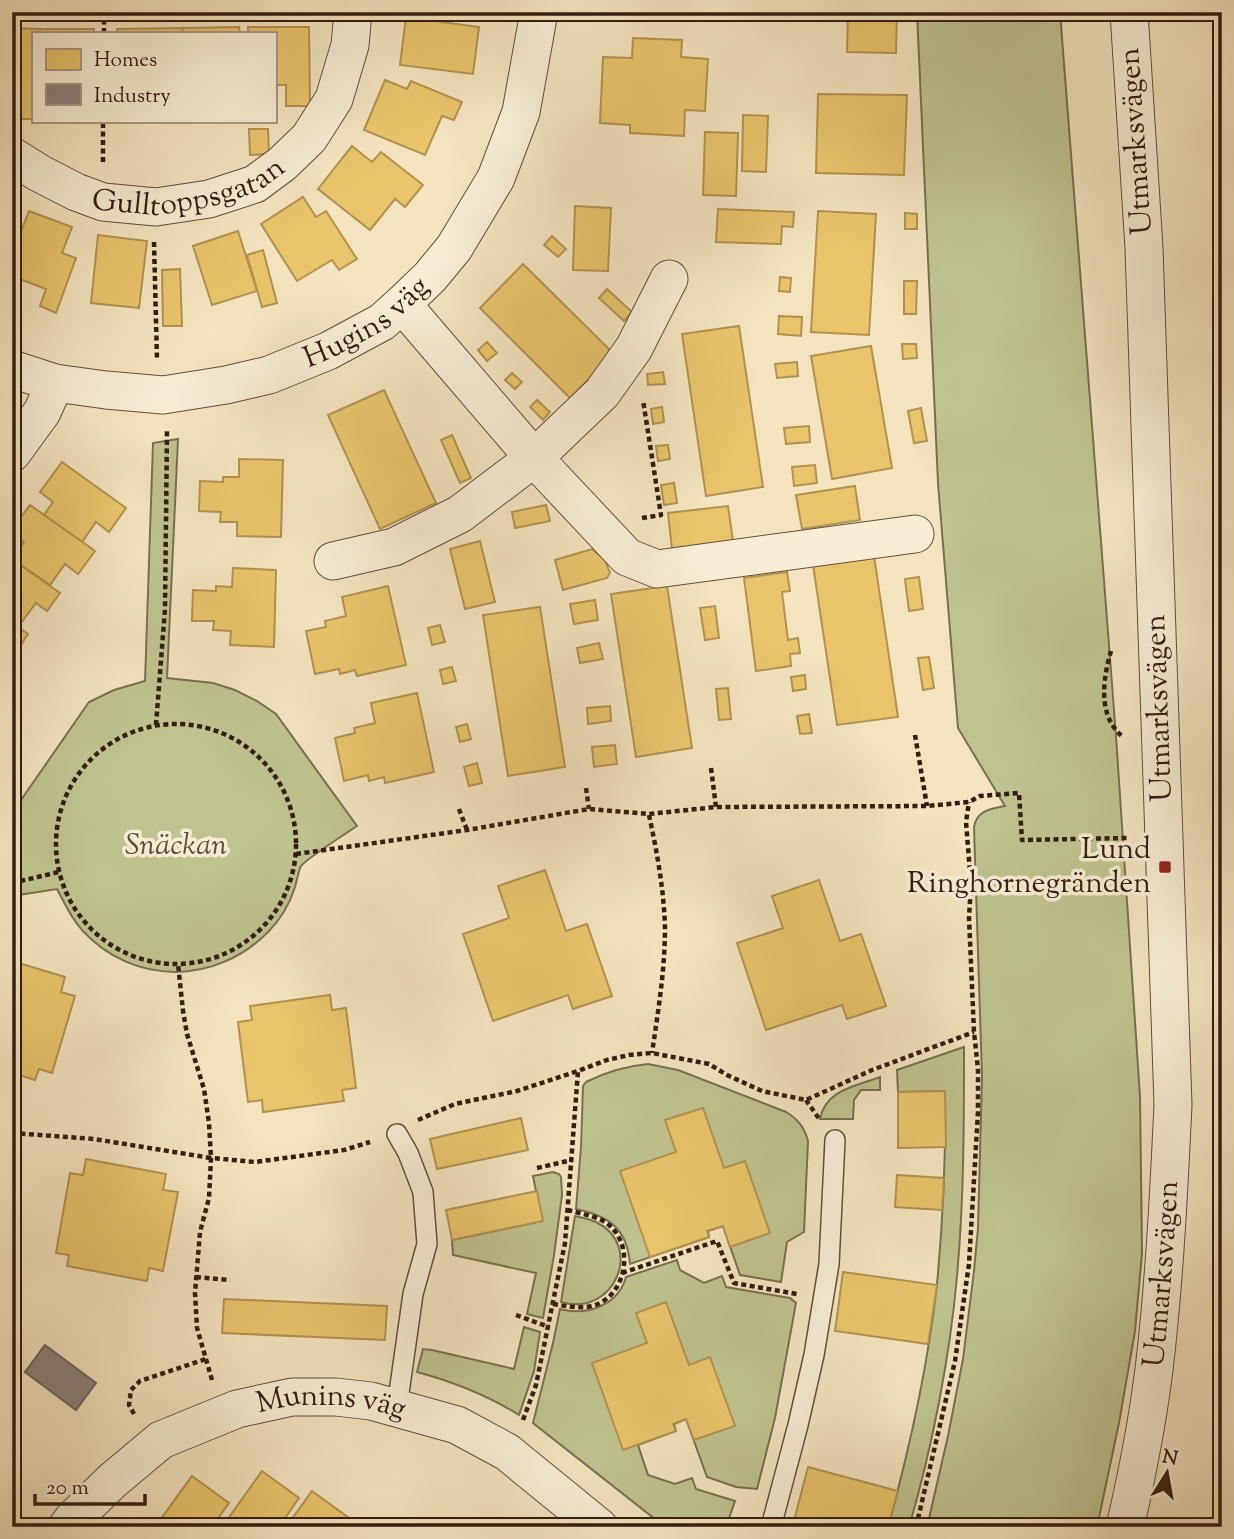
<svg xmlns="http://www.w3.org/2000/svg" width="1234" height="1539" viewBox="0 0 1234 1539" font-family="'Sorts Mill Goudy',serif">
	<rect width="100%" height="100%" fill="#f3e4bf"/>
	<filter id="stains"><feTurbulence type="fractalNoise" baseFrequency=".00286" numOctaves="4"/><feColorMatrix values="0 0 0 0 .2 0 0 0 0 .09 0 0 0 0 .02 0 0 0 .5 -.17"/></filter>
	<radialGradient id="worn" r=".72"><stop offset=".6" stop-color="#630" stop-opacity="0"/><stop offset="1" stop-color="#630" stop-opacity=".3"/></radialGradient>
	<g fill="#bfc38f" stroke="#797051" stroke-width="2">
		<path d="M 917,12 L 1060,12 L 1116,736 L 1140,1097 L 1142,1253 L 1135,1331 L 1119,1423 L 1097,1527 L 927,1527 L 948,1436 L 963,1359 L 974,1271 L 978,1228 L 982,1077 L 974,827 C 977,810 991,809 1005,806 L 958,728 L 938,483 Z"/>
		<path d="M 178,439 L 167,678 L 213,683 L 235,690 L 257,701 L 276,714 L 357,826 C 348,832 305,860 301,866 C 298,872 297,881 295,887 C 290,903 280,920 268,932 C 216,985 133,986 82,930 C 71,918 65,904 57,889 L 12,896 L 12,813 L 89,702 L 114,690 L 145,681 L 153,443 Z"/>
		<path d="M 964,1047 C 964,1123 964,1199 957,1276 C 950,1357 932,1448 909,1527 L 888,1527 C 910,1447 928,1366 937,1284 C 943,1220 946,1156 945,1091 L 898,1092 L 897,1070 Z"/>
		<path d="M 648,1064 L 678,1070 L 786,1112 C 798,1119 804,1127 808,1141 L 804,1232 L 787,1242 L 781,1282 L 740,1275 L 723,1226 L 708,1231 L 709,1237 L 630,1264 C 627,1229 610,1216 576,1209 L 581,1147 L 583,1086 L 586,1082 C 606,1072 626,1066 648,1064 Z"/>
		<path d="M 880,1077 L 880,1090 L 861,1090 L 854,1100 L 853,1119 L 820,1119 C 825,1090 856,1086 880,1077 Z"/>
		<path d="M 553,1172 L 559,1174 L 561,1177 L 562,1195 L 554,1255 L 543,1318 L 527,1314 L 536,1273 L 453,1255 L 452,1240 L 542,1221 L 533,1176 Z"/>
		<path d="M 575,1216 C 582,1218 590,1219 596,1222 C 645,1246 614,1318 561,1302 Z"/>
		<path d="M 677,1260 L 680,1270 L 704,1283 L 722,1276 L 726,1287 L 790,1298 L 796,1303 L 775,1418 L 757,1489 L 736,1487 L 707,1477 L 686,1419 L 674,1424 L 676,1431 L 638,1445 L 648,1475 L 675,1484 L 692,1478 L 696,1489 L 735,1501 L 726,1527 L 665,1527 L 533,1423 L 553,1343 L 560,1309 C 586,1316 618,1306 626,1277 Z"/>
		<path d="M 524,1327 L 540,1332 L 534,1371 L 519,1415 C 487,1395 454,1382 417,1372 L 423,1349 L 432,1350 L 514,1369 Z"/>
	</g>
	<g fill="#e9c46a" stroke="#b29250" stroke-width="2">
		<path d="M 848,12 L 897,12 L 896,53 L 847,52 Z"/>
		<path d="M 406,17 L 479,27 L 473,74 L 400,65 Z"/>
		<path d="M 239,27 L 240,33 L 183,33 L 182,28 Z"/>
		<path d="M 248,27 L 309,27 L 310,106 L 286,106 L 286,85 L 275,85 L 275,33 L 248,33 Z"/>
		<path d="M 12,28 L 40,29 L 40,33 L 33,33 L 33,119 L 14,119 Z"/>
		<path d="M 182,28 L 183,33 L 117,33 L 117,29 Z"/>
		<rect x="40" y="29" width="54" height="4"/>
		<path d="M 633,38 L 682,40 L 681,57 L 708,59 L 705,111 L 685,110 L 684,136 L 630,133 L 630,125 L 600,123 L 603,57 L 632,58 Z"/>
		<path d="M 385,80 L 407,89 L 411,81 L 462,102 L 454,120 L 442,116 L 425,155 L 364,130 Z"/>
		<path d="M 818,94 L 907,95 L 904,175 L 816,173 Z"/>
		<path d="M 743,115 L 768,116 L 766,172 L 742,171 Z"/>
		<path d="M 249,129 L 268,129 L 269,154 L 250,155 Z"/>
		<path d="M 705,132 L 738,133 L 736,196 L 703,195 Z"/>
		<path d="M 352,146 L 372,162 L 381,152 L 423,185 L 405,207 L 395,199 L 370,230 L 318,189 Z"/>
		<path d="M 303,197 L 316,217 L 326,211 L 357,259 L 339,270 L 332,260 L 297,281 L 261,224 Z"/>
		<path d="M 575,206 L 611,208 L 608,271 L 573,270 Z"/>
		<path d="M 718,209 L 794,212 L 793,227 L 782,226 L 781,244 L 716,242 Z"/>
		<path d="M 29,211 L 72,227 L 62,253 L 76,258 L 56,313 L 40,306 L 46,289 L 12,276 L 12,255 Z"/>
		<path d="M 818,211 L 876,214 L 869,335 L 811,332 Z"/>
		<path d="M 905,213 L 917,214 L 917,229 L 905,229 Z"/>
		<path d="M 238,231 L 257,291 L 212,305 L 193,246 Z"/>
		<path d="M 98,235 L 147,241 L 139,308 L 91,303 Z"/>
		<path d="M 552,236 L 566,249 L 558,257 L 544,245 Z"/>
		<path d="M 263,250 L 277,303 L 262,307 L 247,255 Z"/>
		<path d="M 523,264 L 614,354 L 570,398 L 480,308 Z"/>
		<path d="M 180,269 L 182,326 L 163,326 L 162,270 Z"/>
		<path d="M 780,277 L 791,278 L 790,292 L 779,291 Z"/>
		<path d="M 904,281 L 917,281 L 916,314 L 904,314 Z"/>
		<path d="M 607,289 L 632,312 L 624,321 L 599,298 Z"/>
		<path d="M 779,316 L 802,317 L 801,336 L 778,334 Z"/>
		<path d="M 739,326 L 763,487 L 706,496 L 682,334 Z"/>
		<path d="M 487,342 L 497,353 L 487,361 L 478,350 Z"/>
		<path d="M 902,344 L 916,344 L 917,358 L 903,359 Z"/>
		<path d="M 871,346 L 892,468 L 832,479 L 811,356 Z"/>
		<path d="M 797,362 L 798,376 L 777,378 L 775,364 Z"/>
		<path d="M 663,372 L 665,384 L 648,385 L 647,374 Z"/>
		<path d="M 512,373 L 522,382 L 515,389 L 505,380 Z"/>
		<path d="M 384,390 L 436,503 L 380,529 L 328,415 Z"/>
		<path d="M 537,400 L 550,412 L 543,420 L 530,407 Z"/>
		<path d="M 662,407 L 664,422 L 653,424 L 651,409 Z"/>
		<path d="M 921,408 L 927,441 L 914,443 L 908,411 Z"/>
		<path d="M 809,426 L 810,442 L 786,444 L 784,428 Z"/>
		<path d="M 452,435 L 471,478 L 460,483 L 441,440 Z"/>
		<path d="M 668,445 L 670,459 L 658,461 L 656,446 Z"/>
		<path d="M 239,459 L 283,460 L 281,537 L 237,536 L 237,522 L 220,522 L 221,512 L 199,511 L 200,481 L 223,482 L 223,477 L 239,477 Z"/>
		<path d="M 62,462 L 126,508 L 109,532 L 96,522 L 82,542 L 44,515 L 53,502 L 40,492 Z"/>
		<path d="M 815,465 L 817,483 L 794,486 L 792,467 Z"/>
		<path d="M 674,483 L 677,503 L 664,505 L 661,485 Z"/>
		<path d="M 855,486 L 860,520 L 802,529 L 796,495 Z"/>
		<path d="M 30,505 L 95,551 L 78,574 L 65,564 L 50,585 L 12,559 L 24,542 L 12,534 L 12,529 Z"/>
		<path d="M 546,505 L 550,521 L 515,528 L 512,512 Z"/>
		<path d="M 728,506 L 733,541 L 672,549 L 668,513 Z"/>
		<path d="M 480,541 L 495,602 L 465,609 L 450,549 Z"/>
		<path d="M 592,549 L 605,560 L 610,573 L 607,578 L 563,590 L 555,560 Z"/>
		<path d="M 874,556 L 898,717 L 837,725 L 813,565 Z"/>
		<path d="M 12,559 L 60,593 L 47,611 L 36,603 L 18,627 L 12,623 Z"/>
		<path d="M 233,568 L 276,570 L 274,647 L 230,645 L 231,631 L 213,630 L 214,621 L 192,621 L 193,590 L 216,591 L 216,586 L 232,587 Z"/>
		<path d="M 787,572 L 790,591 L 782,592 L 788,640 L 798,638 L 800,653 L 790,654 L 791,666 L 756,671 L 744,578 Z"/>
		<path d="M 919,577 L 923,609 L 909,611 L 905,579 Z"/>
		<path d="M 388,586 L 406,665 L 357,676 L 355,670 L 340,674 L 339,669 L 315,674 L 306,631 L 326,627 L 325,621 L 346,616 L 342,597 Z"/>
		<path d="M 667,586 L 692,748 L 636,757 L 611,594 Z"/>
		<path d="M 595,600 L 598,620 L 574,624 L 570,604 Z"/>
		<path d="M 715,606 L 719,638 L 705,640 L 700,608 Z"/>
		<path d="M 540,607 L 565,767 L 508,776 L 483,615 Z"/>
		<path d="M 12,623 L 28,634 L 15,654 L 12,652 Z"/>
		<path d="M 440,625 L 445,642 L 432,645 L 428,628 Z"/>
		<path d="M 599,643 L 603,659 L 580,663 L 577,648 Z"/>
		<path d="M 929,657 L 934,688 L 923,690 L 918,658 Z"/>
		<path d="M 452,667 L 456,681 L 443,684 L 440,670 Z"/>
		<path d="M 805,675 L 806,689 L 793,691 L 791,677 Z"/>
		<path d="M 728,688 L 731,719 L 719,720 L 716,689 Z"/>
		<path d="M 417,693 L 434,772 L 385,783 L 384,777 L 369,781 L 368,775 L 344,781 L 335,738 L 355,733 L 354,728 L 375,723 L 371,703 Z"/>
		<path d="M 610,706 L 611,721 L 588,724 L 587,708 Z"/>
		<path d="M 809,714 L 812,733 L 800,734 L 797,716 Z"/>
		<path d="M 467,724 L 471,739 L 460,742 L 456,727 Z"/>
		<path d="M 615,745 L 617,764 L 594,767 L 592,747 Z"/>
		<path d="M 477,763 L 482,783 L 469,786 L 464,767 Z"/>
		<path d="M 545,870 L 566,931 L 587,924 L 612,996 L 573,1009 L 568,995 L 493,1021 L 463,934 L 509,918 L 498,886 Z"/>
		<path d="M 819,880 L 840,941 L 861,934 L 886,1006 L 847,1019 L 842,1005 L 766,1030 L 737,943 L 783,928 L 772,896 Z"/>
		<path d="M 12,961 L 65,977 L 61,992 L 75,996 L 52,1073 L 39,1069 L 35,1080 L 12,1073 Z"/>
		<path d="M 330,995 L 332,1010 L 346,1008 L 356,1088 L 342,1090 L 344,1101 L 263,1112 L 262,1100 L 248,1102 L 238,1022 L 252,1020 L 250,1006 Z"/>
		<path d="M 945,1091 L 946,1147 L 898,1148 L 898,1092 Z"/>
		<path d="M 703,1108 L 724,1168 L 745,1161 L 770,1233 L 730,1247 L 723,1226 L 707,1231 L 709,1237 L 650,1257 L 620,1171 L 676,1152 L 665,1120 Z"/>
		<path d="M 521,1118 L 528,1150 L 437,1169 L 430,1139 Z"/>
		<path d="M 86,1159 L 166,1174 L 163,1190 L 178,1192 L 163,1271 L 149,1268 L 147,1281 L 67,1266 L 69,1255 L 56,1253 L 70,1173 L 83,1175 Z"/>
		<path d="M 897,1175 L 944,1178 L 942,1210 L 895,1207 Z"/>
		<path d="M 537,1191 L 543,1221 L 452,1240 L 446,1210 Z"/>
		<path d="M 843,1272 L 937,1285 L 928,1344 L 835,1331 Z"/>
		<path d="M 224,1299 L 387,1306 L 385,1340 L 222,1333 Z"/>
		<path d="M 666,1302 L 689,1365 L 710,1357 L 735,1426 L 694,1440 L 686,1419 L 673,1424 L 676,1431 L 623,1450 L 592,1363 L 647,1343 L 636,1313 Z"/>
		<path d="M 808,1467 L 898,1491 L 888,1527 L 798,1527 L 793,1525 Z"/>
		<path d="M 262,1471 L 299,1498 L 279,1527 L 222,1527 Z"/>
		<path d="M 192,1476 L 229,1503 L 212,1527 L 155,1527 Z"/>
		<path d="M 312,1491 L 349,1518 L 342,1527 L 286,1527 Z"/>
	</g>
	<path fill="#8a817c" stroke="#70635c" stroke-width="2" d="M 45,1345 L 96,1383 L 76,1410 L 25,1372 Z"/>
	<g fill="none" stroke-linecap="round" stroke-linejoin="round">
		<defs>
			<g id="lane">
				<path d="M 397,1134 L 408,1153 L 423,1192 L 427,1244 L 413,1294 L 397,1407"/>
				<path d="M 771,1527 L 798,1425 L 814,1355 L 829,1264 L 835,1140"/>
			</g>
			<g id="street">
				<path id="s1" d="M 12,156 L 39,173 L 76,192 L 103,202 L 156,207 L 209,199 L 255,184 L 282,164 L 309,138 L 334,99 L 350,45 L 353,12"/>
				<path d="M 402,304 L 534,458 L 627,557 L 657,569 L 915,534"/>
				<path id="s2" d="M 12,369 L 55,383 L 106,390 L 163,395 L 226,385 L 269,375 L 328,351 L 382,322 L 402,304 L 430,277 L 454,248 L 496,178 L 521,112 L 539,12"/>
				<path d="M 12,453 L 42,412 L 55,383"/>
				<path d="M 333,561 L 394,547 L 460,514 L 534,458 L 602,393 L 634,348 L 669,279"/>
				<path id="s3" d="M 67,1527 L 73,1519 L 112,1481 L 161,1440 L 237,1409 L 292,1397 L 336,1397 L 371,1401 L 457,1425 L 507,1452 L 599,1527"/>
				<path id="s4" d="M 1125,1527 C 1138,1471 1150,1409 1156,1352 C 1165,1270 1169,1188 1173,1105 L 1144,248 L 1129,12"/>
			</g>
		</defs>
		<use href="#lane" stroke="#634e3e" stroke-width="22"/>
		<use href="#street" stroke="#634e3e" stroke-width="39"/>
		<g stroke="#331c13" stroke-width="4.5" stroke-dasharray="5 3.5" stroke-linecap="butt">
			<path d="M 390,19 L 403,13 L 502,16"/>
			<path d="M 104,33 L 104,12"/>
			<path d="M 103,162 L 103,121"/>
			<path d="M 154,242 L 157,360"/>
			<path d="M 642,518 L 661,515 L 643,400"/>
			<path d="M 1111,651 C 1103,679 1097,716 1123,737"/>
			<circle cx="176" cy="844" r="120"/>
			<path d="M 156,725 L 165,609 L 167,429"/>
			<path d="M 915,735 L 927,806"/>
			<path d="M 711,768 L 716,807"/>
			<path d="M 586,788 L 589,809"/>
			<path d="M 459,809 L 467,830"/>
			<path d="M 649,815 C 657,852 664,890 665,928 C 665,970 658,1012 652,1053"/>
			<path d="M 296,854 L 467,830 L 589,809 L 649,814 L 716,807 L 927,806 L 969,802 L 980,796 L 1019,793 L 1022,840 L 1127,838"/>
			<path d="M 12,883 L 59,872"/>
			<path d="M 806,1100 L 820,1120"/>
			<path d="M 418,1120 L 455,1104 L 517,1091 L 578,1071"/>
			<path d="M 12,1133 L 94,1139 L 211,1158 L 209,1123 L 204,1089 L 187,1034 L 183,1011 L 178,964"/>
			<path d="M 537,1168 L 572,1160"/>
			<path d="M 622,1273 L 717,1241 L 734,1283 L 797,1294"/>
			<path d="M 196,1277 L 230,1280"/>
			<path d="M 553,1304 C 566,1306 579,1309 592,1306 C 625,1298 636,1248 609,1225 C 599,1216 581,1214 568,1210"/>
			<path d="M 516,1315 L 549,1327"/>
			<path d="M 212,1380 L 197,1328 L 195,1293 L 200,1232 L 209,1198 L 211,1158 L 255,1162 L 344,1150 L 370,1142"/>
			<path d="M 134,1414 L 129,1405 L 131,1390 L 140,1381 L 206,1359"/>
			<path d="M 523,1420 L 536,1385 L 565,1243 L 578,1071 L 607,1060 L 629,1055 L 652,1053 L 709,1064 L 727,1075 L 762,1091 L 806,1100 L 872,1070 L 974,1032"/>
			<path d="M 12,1513 L 31,1527"/>
			<path d="M 916,1527 L 955,1361 L 969,1264 L 978,1112 L 978,1069 L 974,1032 L 969,918 L 971,884 L 966,822 L 969,802"/>
		</g>
		<use href="#lane" stroke="#f7edd5" stroke-width="19"/>
		<use href="#street" stroke="#f7edd5" stroke-width="37"/>
	</g>
	<rect fill="#8f2418" stroke="#f7edd5" stroke-width="2.5" x="1158" y="860" width="14" height="14" rx="3.5"/>
	<g text-anchor="middle" dominant-baseline="central" stroke-width="7" stroke-linejoin="round" paint-order="stroke">
		<g font-size="30" fill="#331c13" stroke="#f7edd5">
			<text transform="translate(1137 141) rotate(-94)">Utmarksvägen</text>
			<text stroke="none"><textPath href="#s1" startOffset="191">Gulltoppsgatan</textPath></text>
			<text stroke="none"><textPath href="#s2" startOffset="373">Hugins väg</textPath></text>
			<text transform="translate(1160 708) rotate(-92)">Utmarksvägen</text>
			<text stroke="none"><textPath href="#s4" startOffset="256">Utmarksvägen</textPath></text>
			<text stroke="none"><textPath href="#s3" startOffset="306">Munins väg</textPath></text>
		</g>
		<g font-size="30" font-style="italic" fill="#5d4e38" stroke="#f7edd5">
			<text x="176" y="846">Snäckan</text>
		</g>
		<g font-size="30" fill="#331c13" stroke="#f7edd5" text-anchor="end">
			<text x="1151" y="850">Lund<tspan x="1151" dy="34">Ringhornegränden</tspan></text>
		</g>
	</g>
	<rect width="1234" height="1539" fill="none" stroke="#f3e4bf" stroke-width="42"/>
	<rect x="14" y="14" width="1206" height="1511" fill="none" stroke="#331c13" stroke-width="3.5"/>
	<rect x="21" y="21" width="1192" height="1497" fill="none" stroke="#331c13" stroke-width="2"/>
	<rect x="32" y="32" width="245" height="91" fill="#f7edd5" stroke="#a99987" stroke-width="2"/>
	<rect x="46" y="49" width="35" height="21" fill="#e9c46a" stroke="#a99987" stroke-width="2"/>
	<text x="94" y="66" font-size="21" fill="#331c13">Homes</text>
	<rect x="46" y="84" width="35" height="21" fill="#8a817c" stroke="#a99987" stroke-width="2"/>
	<text x="94" y="102" font-size="21" fill="#331c13">Industry</text>
	<g transform="translate(1167 1473) rotate(11)" stroke="#f7edd5" stroke-width="5" paint-order="stroke">
	<path d="M0-5L12 26L0 18L-12 26Z" fill="#331c13"/>
	<text y="-10" font-size="19" font-weight="bold" text-anchor="middle" fill="#331c13">N</text>
	</g>
	<path d="M35 1494v10h110v-10" fill="none" stroke="#331c13" stroke-width="3.5"/>
	<text x="46" y="1494" font-size="21" fill="#331c13" stroke="#f7edd5" stroke-width="5" paint-order="stroke">20 m</text>
	<rect width="100%" height="100%" filter="url(#stains)"/>
	<rect width="100%" height="100%" fill="url(#worn)"/>
</svg>
